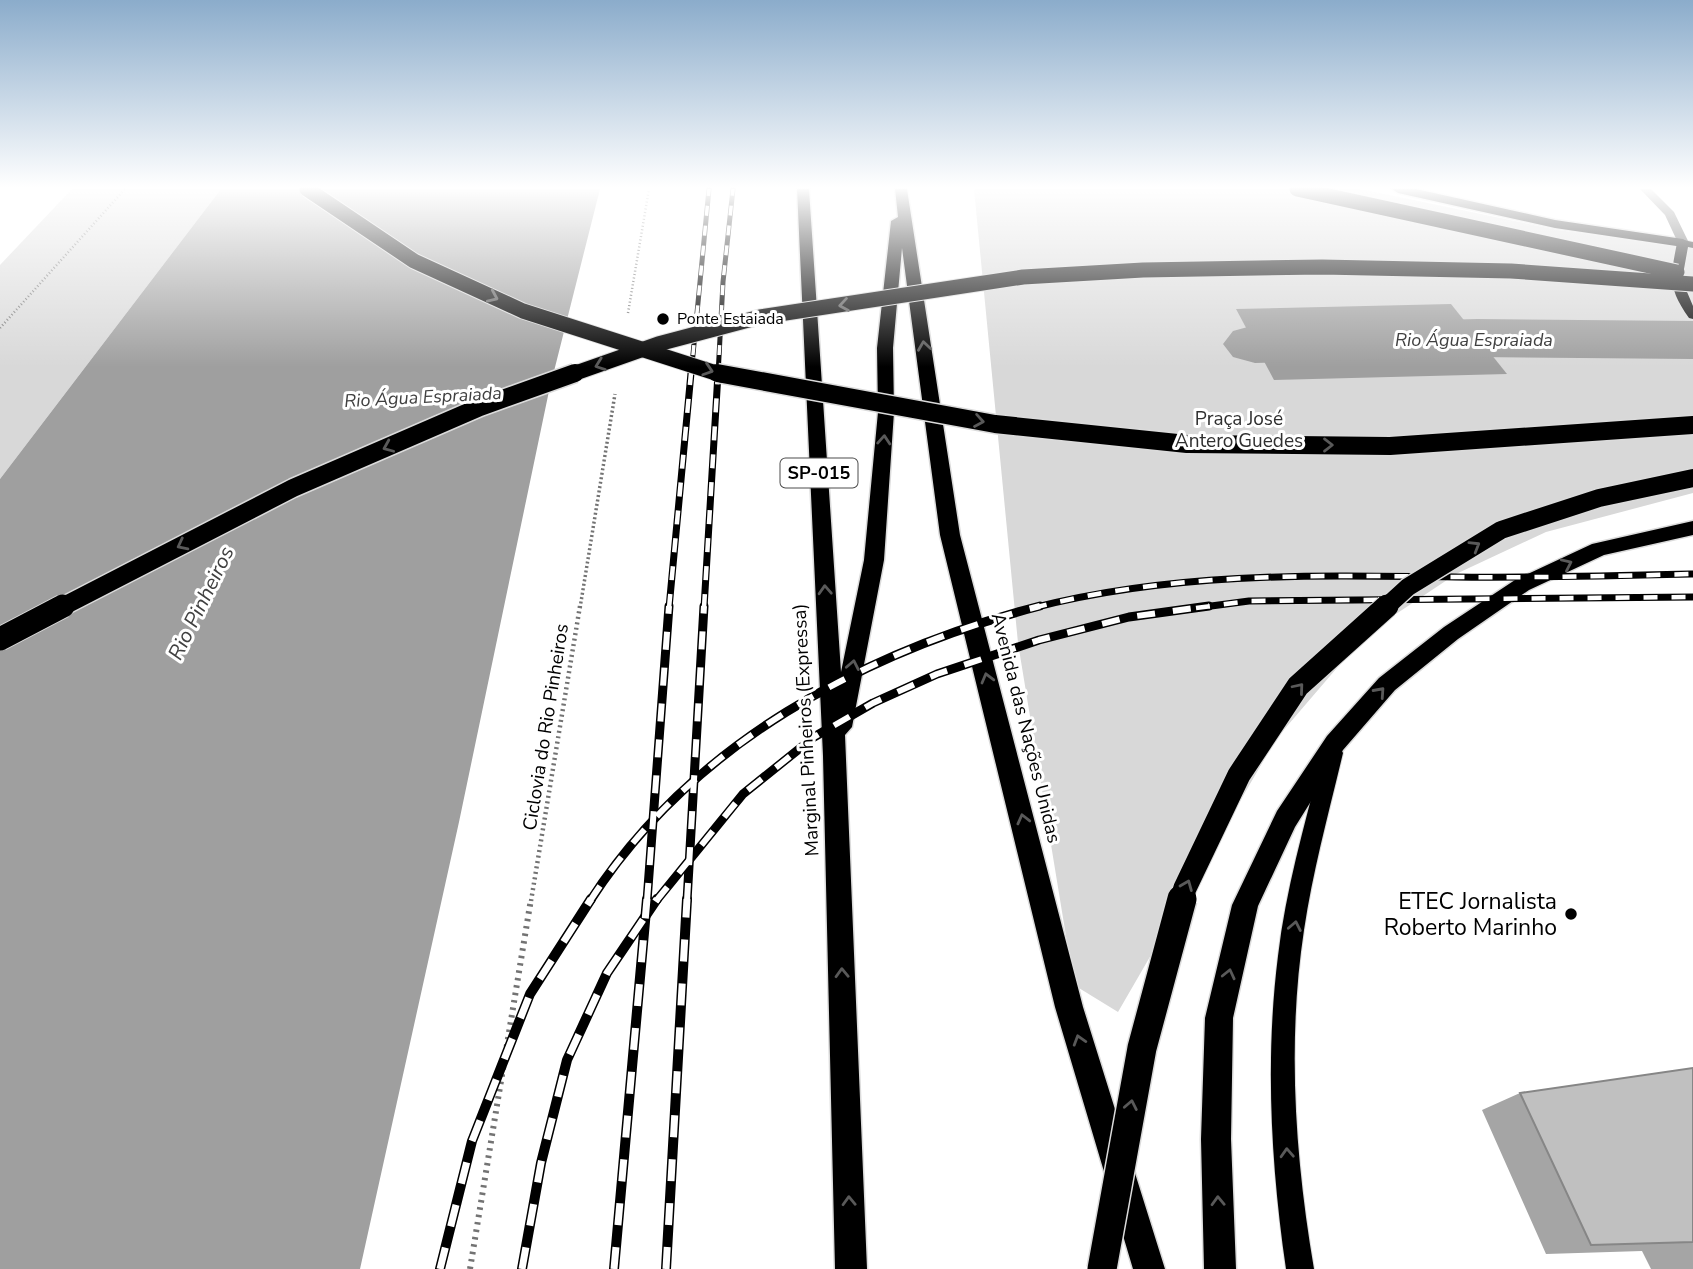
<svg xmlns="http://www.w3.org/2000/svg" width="1693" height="1269" viewBox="0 0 1693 1269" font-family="'Nunito Sans',sans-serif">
	<rect width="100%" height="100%" fill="#fff"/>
	<g fill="#d8d8d8">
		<path d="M 72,189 L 221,189 L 0,479 L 0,265 Z"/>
		<path d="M 974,189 L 1360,189 L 1558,230 L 1693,248 L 1693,493 L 1546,532 L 1456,574 L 1366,634 L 1276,739 L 1118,1012 L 1074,985 L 1018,643 Z"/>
	</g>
	<g fill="#9f9f9f">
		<path d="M 221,189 L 600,189 L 549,391 L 459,822 L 360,1269 L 0,1269 L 0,479 Z"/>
		<path d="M 1451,304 L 1507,374 L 1274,380 L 1236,309 Z"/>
	</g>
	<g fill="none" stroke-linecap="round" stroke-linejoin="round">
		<path fill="#9f9f9f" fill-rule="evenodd" d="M 1477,319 L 1693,321 L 1693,359 L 1477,357 L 1255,363 L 1233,357 L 1223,344 L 1233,331 L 1255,325 Z"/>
		<defs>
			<g id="major">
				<path d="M 1683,240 L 1693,242 L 1693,248 L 1688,247 L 1682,280 L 1693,306 L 1693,319 L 1689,318 C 1668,288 1670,278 1677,243 Z"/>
				<path d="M 1333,745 L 1340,747 L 1343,753 C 1329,812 1313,870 1304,930 C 1287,1042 1295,1158 1314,1269 L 1286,1269 C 1271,1165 1265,1060 1278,956 C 1286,887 1306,820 1323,753 L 1326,747 Z"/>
			</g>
			<g id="highway">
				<path d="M 797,189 L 809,189 L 841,672 L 864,560 L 878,412 L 877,348 L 891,221 L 898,217 L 895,189 L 907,189 L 960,535 L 1083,1007 L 1165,1269 L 1133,1269 L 1055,1007 L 940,535 L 902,248 L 893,348 L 894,412 L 884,560 L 852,727 L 845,735 L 867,1269 L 835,1269 L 823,756 Z"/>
				<path d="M 1392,189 L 1416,189 L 1555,220 L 1683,239 L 1690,243 L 1683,247 L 1555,228 L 1398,193 Z"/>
				<path d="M 1693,521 L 1693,535 L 1604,555 L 1529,590 L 1458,639 L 1395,690 L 1343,750 L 1295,827 L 1258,906 L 1233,1018 L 1231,1139 L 1236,1269 L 1204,1269 L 1201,1139 L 1205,1018 L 1232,905 L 1277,811 L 1327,736 L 1379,678 L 1444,627 L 1515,580 L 1592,544 Z"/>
			</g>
		</defs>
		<use href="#major" stroke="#dbdbdb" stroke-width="2"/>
		<use href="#highway" stroke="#dbdbdb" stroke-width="3"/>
		<g stroke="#737373" stroke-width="2.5" stroke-dasharray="1 2.5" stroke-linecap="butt">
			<path d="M 628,313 L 649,189"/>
			<path d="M 0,328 L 125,189"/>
		</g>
		<path stroke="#737373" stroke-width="3.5" stroke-dasharray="2 2.5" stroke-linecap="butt" d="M 580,608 L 615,394"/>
		<path stroke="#737373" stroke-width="4.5" stroke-dasharray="2 3.5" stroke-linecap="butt" d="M 531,901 L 580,606"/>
		<path stroke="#737373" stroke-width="6" stroke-dasharray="2.5 5" stroke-linecap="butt" d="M 470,1269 L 531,899"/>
		<path fill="#515151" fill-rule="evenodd" d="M 1640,189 L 1651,189 L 1674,212 L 1689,243 L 1687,245 L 1679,245 L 1665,215 Z"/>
		<use href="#major" fill="#000" fill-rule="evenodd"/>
		<use href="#highway" fill="#000" fill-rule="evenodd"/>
		<defs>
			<g id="rail-far3">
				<path d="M 691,375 L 709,189"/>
				<path d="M 718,375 L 723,282 L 733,189"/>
			</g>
			<g id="rail-far2">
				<path d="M 669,608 L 691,373"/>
				<path d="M 704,608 L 718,373"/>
				<path d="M 1033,608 C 1172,572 1313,575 1455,577 C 1534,578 1613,576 1693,574"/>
				<path d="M 1196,608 L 1249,601 L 1693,597"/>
			</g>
			<g id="rail-far1">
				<path d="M 590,901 C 691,744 863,652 1040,606"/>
				<path d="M 647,901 L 669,606"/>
				<path d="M 656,901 L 743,794 L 814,737 L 873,703 L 937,674 L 1039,640 L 1129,617 L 1209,606"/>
				<path d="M 687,901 L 704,606"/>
			</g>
			<g id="rail">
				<path d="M 440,1269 L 472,1141 L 530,994 L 591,899"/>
				<path d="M 522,1269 L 541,1163 L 567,1060 L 607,973 L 657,899"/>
				<path d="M 614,1269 L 647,899"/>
				<path d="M 666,1269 L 687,899"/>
			</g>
		</defs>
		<use href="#rail-far3" stroke="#000" stroke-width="5"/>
		<use href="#rail-far2" stroke="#000" stroke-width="7"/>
		<use href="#rail-far1" stroke="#000" stroke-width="9"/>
		<use href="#rail" stroke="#000" stroke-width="10"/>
		<use href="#rail-far3" stroke="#fff" stroke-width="3.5" stroke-dasharray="10" stroke-linecap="butt"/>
		<use href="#rail-far2" stroke="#fff" stroke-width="4.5" stroke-dasharray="14" stroke-linecap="butt"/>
		<use href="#rail-far1" stroke="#fff" stroke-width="6" stroke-dasharray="18" stroke-linecap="butt"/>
		<use href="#rail" stroke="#fff" stroke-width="7" stroke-dasharray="22" stroke-linecap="butt"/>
		<defs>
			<g id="highway-bridge-far3">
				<path d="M 307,189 L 414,261 L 523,311 L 722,375"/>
				<path d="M 1297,189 L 1677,272"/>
				<path d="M 570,375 L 658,344 L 760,317 L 1023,277 L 1143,270 L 1322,267 L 1511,271 L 1693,284"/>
			</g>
			<g id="highway-bridge-far2">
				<path d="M 717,373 L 995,424 L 1187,444 L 1390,446 L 1693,425"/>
				<path d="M 60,608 L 293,488 L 480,407 L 575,373"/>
				<path d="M 1385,608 L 1408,587 L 1501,530 L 1599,498 L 1693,478"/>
			</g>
			<g id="highway-bridge-far1">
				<path d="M 0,639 L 63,606"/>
				<path d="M 1181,901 L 1185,888 L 1239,775 L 1298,686 L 1387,606"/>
			</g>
			<path id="highway-bridge" d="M 1102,1269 L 1142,1048 L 1182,899"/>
		</defs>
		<use href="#highway-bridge-far3" stroke="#dbdbdb" stroke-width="17" stroke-linecap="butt"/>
		<use href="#highway-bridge-far2" stroke="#dbdbdb" stroke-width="21" stroke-linecap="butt"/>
		<use href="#highway-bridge-far1" stroke="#dbdbdb" stroke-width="25" stroke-linecap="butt"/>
		<use href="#highway-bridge" stroke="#dbdbdb" stroke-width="32" stroke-linecap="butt"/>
		<use href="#highway-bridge-far3" stroke="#000" stroke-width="15"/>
		<use href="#highway-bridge-far2" stroke="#000" stroke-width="18"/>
		<use href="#highway-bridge-far1" stroke="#000" stroke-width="23"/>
		<use href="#highway-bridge" stroke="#000" stroke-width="29"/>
	</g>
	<path fill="#a5a5a5" d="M 1693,1068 L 1693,1269 L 1651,1269 L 1642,1251 L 1546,1254 L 1482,1110 L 1520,1093 Z"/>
	<path fill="#c0c0c0" stroke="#868686" stroke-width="2" d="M 1693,1068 L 1693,1242 L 1591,1245 L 1520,1093 Z"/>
	<defs><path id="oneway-chevron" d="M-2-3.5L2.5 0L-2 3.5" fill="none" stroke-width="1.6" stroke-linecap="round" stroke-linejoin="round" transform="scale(1.75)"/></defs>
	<g stroke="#595959">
		<use href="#oneway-chevron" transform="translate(493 297) rotate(24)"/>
		<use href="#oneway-chevron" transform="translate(844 305) rotate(171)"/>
		<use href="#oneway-chevron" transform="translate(924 346) rotate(-98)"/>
		<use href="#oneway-chevron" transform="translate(600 365) rotate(160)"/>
		<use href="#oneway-chevron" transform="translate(708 370) rotate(18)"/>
		<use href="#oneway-chevron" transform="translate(979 421) rotate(10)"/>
		<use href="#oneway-chevron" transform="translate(884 440) rotate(-86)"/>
		<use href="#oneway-chevron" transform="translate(1328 445)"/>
		<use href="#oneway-chevron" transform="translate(388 447) rotate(157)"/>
		<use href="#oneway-chevron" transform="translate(182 545) rotate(153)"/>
		<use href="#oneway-chevron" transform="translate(1475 546) rotate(-31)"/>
		<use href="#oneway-chevron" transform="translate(1567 564) rotate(-25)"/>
		<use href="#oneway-chevron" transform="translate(825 590) rotate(-93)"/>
		<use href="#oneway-chevron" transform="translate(853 665) rotate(-79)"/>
		<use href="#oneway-chevron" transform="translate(987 678) rotate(-105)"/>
		<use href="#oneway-chevron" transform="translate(1299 688) rotate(-50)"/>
		<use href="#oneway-chevron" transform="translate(1380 692) rotate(-48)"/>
		<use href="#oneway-chevron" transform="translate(1023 819) rotate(-104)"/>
		<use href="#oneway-chevron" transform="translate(1187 885) rotate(-68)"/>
		<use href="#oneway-chevron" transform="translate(1295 926) rotate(-79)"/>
		<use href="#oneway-chevron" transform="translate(842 973) rotate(-92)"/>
		<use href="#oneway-chevron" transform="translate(1229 974) rotate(-77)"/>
		<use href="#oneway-chevron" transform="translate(1079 1040) rotate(-107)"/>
		<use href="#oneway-chevron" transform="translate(1131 1105) rotate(-79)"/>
		<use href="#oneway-chevron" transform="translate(1287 1153) rotate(-93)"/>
		<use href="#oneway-chevron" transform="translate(849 1201) rotate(-92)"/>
		<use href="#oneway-chevron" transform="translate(1218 1201) rotate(-92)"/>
	</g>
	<linearGradient id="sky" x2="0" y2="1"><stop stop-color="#8baccb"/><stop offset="0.51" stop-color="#fff"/><stop offset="1" stop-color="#fff" stop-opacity="0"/></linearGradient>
	<rect width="1693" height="367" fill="url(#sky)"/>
	<g fill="#000" stroke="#fff" stroke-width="2.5">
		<circle cx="663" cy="319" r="7"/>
		<circle cx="1571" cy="914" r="7"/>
	</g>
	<g text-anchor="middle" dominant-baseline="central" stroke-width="6" stroke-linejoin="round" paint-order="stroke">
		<g font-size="16" fill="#000" stroke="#fff" text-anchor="start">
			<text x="677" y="319">Ponte Estaiada</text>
		</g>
		<g font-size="18" font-style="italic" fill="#404040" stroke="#fff">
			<text x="1474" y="340">Rio Água Espraiada</text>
			<text transform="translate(423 397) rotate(-3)">Rio Água Espraiada</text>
		</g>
		<rect fill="#fff" stroke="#4c4c4c" stroke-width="2" x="780.5" y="458.5" width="77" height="29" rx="5"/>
		<g font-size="18" font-weight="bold" fill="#000">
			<text x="819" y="473">SP-015</text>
		</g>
		<g font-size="19" fill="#2f2f2f" stroke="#fff">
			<text x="1239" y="419">Praça José<tspan x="1239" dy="22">Antero Guedes</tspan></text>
		</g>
		<g font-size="19" fill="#000" stroke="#fff">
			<text transform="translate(546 727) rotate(-81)">Ciclovia do Rio Pinheiros</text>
			<text transform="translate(1026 728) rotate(76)">Avenida das Nações Unidas</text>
			<text transform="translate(806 730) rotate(-93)">Marginal Pinheiros (Expressa)</text>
		</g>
		<g font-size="21" font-style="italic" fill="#404040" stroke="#fff">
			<text transform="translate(201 603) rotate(-64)">Rio Pinheiros</text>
		</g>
		<g font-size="23" fill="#000" stroke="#fff" text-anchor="end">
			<text x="1557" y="901">ETEC Jornalista<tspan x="1557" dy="26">Roberto Marinho</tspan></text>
		</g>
	</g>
</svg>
